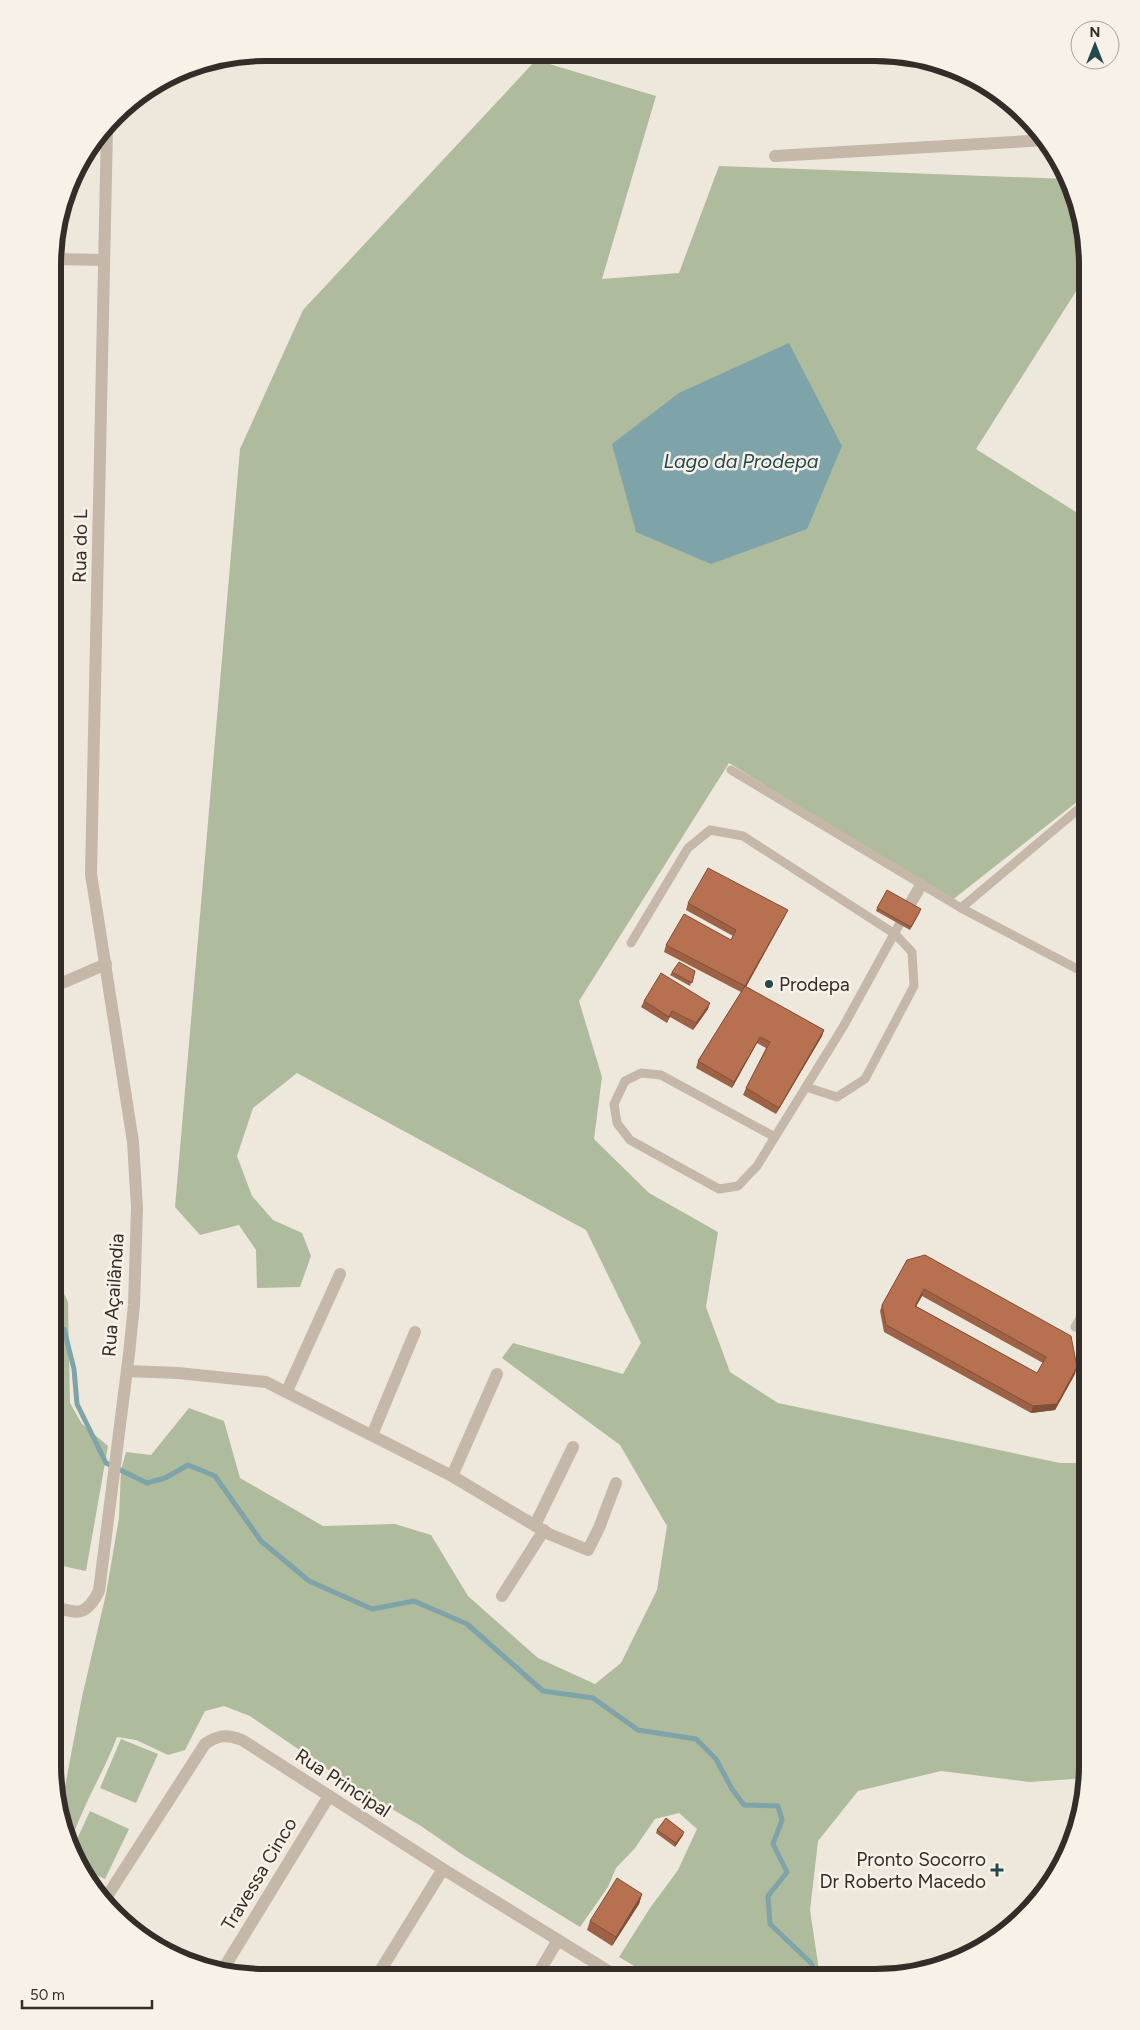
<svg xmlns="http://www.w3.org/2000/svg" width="1140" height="2030" viewBox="0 0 1140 2030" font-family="Figtree,sans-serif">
	<rect width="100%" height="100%" fill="#eee7db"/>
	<g fill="#afbb9d">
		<path d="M 536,60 L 656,96 L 602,279 L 679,273 L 719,166 L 1067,179 L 1076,196 L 1087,265 L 1087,274 L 976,449 L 1087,519 L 1087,794 L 951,901 L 729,763 L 579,1001 L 602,1077 L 594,1139 L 649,1193 L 718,1232 L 706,1307 L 730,1372 L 778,1403 L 1060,1463 L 1087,1463 L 1087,1778 L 1030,1782 L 941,1771 L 858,1791 L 818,1841 L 810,1910 L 820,1977 L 653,1977 L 619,1957 L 650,1908 L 678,1870 L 697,1829 L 679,1813 L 655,1819 L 635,1848 L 616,1868 L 608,1887 L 580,1927 L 463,1855 L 421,1826 L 346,1782 L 250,1716 L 224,1706 L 205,1711 L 185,1750 L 168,1755 L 136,1740 L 117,1737 C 103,1774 81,1808 70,1845 L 64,1834 L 60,1813 L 82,1697 L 106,1594 L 119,1518 L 121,1470 L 126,1452 L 151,1455 L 189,1408 L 224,1421 L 240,1478 L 323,1526 L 395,1524 L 431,1535 L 468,1596 L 538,1658 L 595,1684 L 621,1663 L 657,1590 L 667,1526 L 620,1445 L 502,1358 L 513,1343 L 623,1374 L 641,1343 L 586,1230 L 297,1073 L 253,1108 L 237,1156 L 252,1196 L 273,1220 L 302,1233 L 311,1256 L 300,1287 L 257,1288 L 256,1250 L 239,1225 L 200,1235 L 175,1207 L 240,449 L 303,310 Z"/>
		<path d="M 53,1270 L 68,1302 L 70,1403 L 82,1424 L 108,1446 L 86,1571 L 53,1564 Z"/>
		<path d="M 121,1739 L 158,1754 L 136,1803 L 100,1788 Z"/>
		<path d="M 90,1811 L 129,1829 L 105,1879 L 81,1868 L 72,1850 Z"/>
	</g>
	<path fill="#7ea3a8" d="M 789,343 L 842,446 L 807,529 L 711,564 L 636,532 L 612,444 L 679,393 Z"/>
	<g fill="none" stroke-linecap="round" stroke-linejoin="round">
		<path stroke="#7ea3a8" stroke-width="5" d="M 53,1325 L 64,1329 L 74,1369 L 77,1404 L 106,1463 L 147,1483 L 165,1478 L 188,1465 L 215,1476 L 261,1541 L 309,1581 L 372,1609 L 414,1601 L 467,1624 L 543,1691 L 593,1698 L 638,1730 L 696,1739 L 716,1759 L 732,1789 L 744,1805 L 778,1806 L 782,1820 L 773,1844 L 787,1872 L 768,1896 L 770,1924 L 811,1963 L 816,1977"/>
		<g stroke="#c5b8a9" stroke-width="9">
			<path d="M 731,770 L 961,908 L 1087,802"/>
			<path d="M 961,908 L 1087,974"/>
			<path d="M 631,943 L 688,848 L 710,830 L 743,836 L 895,934 L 912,952 L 914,986 L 865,1079 L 837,1097 L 806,1087"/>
			<path d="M 775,1137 L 661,1075 L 641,1073 L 625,1081 L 614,1104 L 617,1123 L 630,1140 L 719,1189 L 738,1186 L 757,1166 L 843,1027 L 905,914"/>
			<path d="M 1075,1327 L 1087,1306"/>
		</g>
		<g stroke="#c5b8a9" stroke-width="12">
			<path d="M 775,156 L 1046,140"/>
			<path d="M 54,259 L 104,260"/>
			<path d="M 909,906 L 921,885"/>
			<path d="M 53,987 L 106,964"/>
			<path d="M 127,1371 L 178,1373 L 266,1382 L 452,1476 L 549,1534 L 588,1550 L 599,1528 L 616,1483"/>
			<path d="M 287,1391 L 340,1274"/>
			<path d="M 372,1435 L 415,1332"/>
			<path d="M 452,1476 L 497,1374"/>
			<path d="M 535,1525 L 573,1447"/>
			<path d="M 502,1596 L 544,1530"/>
			<path d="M 53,1606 C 77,1614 86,1617 99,1591 L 129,1354 L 134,1305 L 137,1208 L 133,1142 L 91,874 L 107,128"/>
			<path d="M 92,1887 L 99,1895"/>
			<path d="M 104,1901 L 205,1744 C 218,1735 226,1734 242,1740 L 443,1869 L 618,1977"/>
			<path d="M 222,1971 L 329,1796"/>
			<path d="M 377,1976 L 443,1869"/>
			<path d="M 536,1977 L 558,1940"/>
		</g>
	</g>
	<g fill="#9d6146" fill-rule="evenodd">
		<path d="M 688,903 L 785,916 L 746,987 L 824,1030 L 822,1036 L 776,1114 L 743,1095 L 746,1088 L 766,1048 L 757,1043 L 732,1088 L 696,1068 L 698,1061 L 741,992 L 664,952 L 666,945 L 731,940 L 733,936 L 686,910 Z"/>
		<path d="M 877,908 L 920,912 L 910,930 L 876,911 Z"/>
		<path d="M 695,971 L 690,986 L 670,975 L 672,972 Z"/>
		<path d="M 644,1001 L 708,1009 L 693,1030 L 670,1017 L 667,1023 L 641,1007 Z"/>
		<path d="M 907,1260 L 1075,1374 L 1055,1410 L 1031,1413 L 884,1332 L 880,1311 L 882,1305 ZM 922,1296 L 1043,1363 L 1037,1373 L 916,1306 Z"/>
		<path d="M 657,1830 L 683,1835 L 675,1847 L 656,1833 Z"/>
		<path d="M 642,1894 L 639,1904 L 612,1946 L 587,1930 L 590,1921 Z"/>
	</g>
	<g fill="#804f39">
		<path d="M 788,910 L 785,916 L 743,992 L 745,986 Z"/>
		<path d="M 710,1003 L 708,1009 L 693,1030 L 696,1023 Z"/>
		<path d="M 824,1030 L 822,1036 L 776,1114 L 779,1108 Z"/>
		<path d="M 760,1037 L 757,1043 L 732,1088 L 734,1082 Z"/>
		<path d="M 924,1289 L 922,1296 L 913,1312 L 915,1306 Z"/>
		<path d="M 1077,1367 L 1075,1374 L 1055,1410 L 1031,1413 L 1033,1406 Z"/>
		<path d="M 684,1832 L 683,1835 L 675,1847 L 676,1843 Z"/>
		<path d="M 642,1894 L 639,1904 L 612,1946 L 616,1937 Z"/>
	</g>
	<g fill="#b77151" stroke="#804f39" fill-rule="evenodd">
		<path d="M 708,868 L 788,910 L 745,986 L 666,945 L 684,914 L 731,940 L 736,930 L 688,903 Z"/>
		<path d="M 887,890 L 921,909 L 911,927 L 877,908 Z"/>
		<path d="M 679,962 L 695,971 L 692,983 L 672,972 Z"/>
		<path d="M 661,973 L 710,1003 L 696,1023 L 672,1011 L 669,1017 L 644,1001 Z"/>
		<path d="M 745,986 L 824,1030 L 779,1108 L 746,1088 L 770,1042 L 760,1037 L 734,1082 L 698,1061 Z"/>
		<path d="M 925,1255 L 1071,1336 L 1077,1367 L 1057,1404 L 1033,1406 L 886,1325 L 882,1305 L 907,1260 ZM 924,1289 L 1046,1357 L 1037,1373 L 915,1306 Z"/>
		<path d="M 666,1818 L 684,1832 L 676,1843 L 657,1830 Z"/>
		<path d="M 617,1878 L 642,1894 L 616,1937 L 590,1921 Z"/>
	</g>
	<g fill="#23494f" stroke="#f7f1e7" stroke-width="2">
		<circle cx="769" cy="984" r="5"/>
		<path d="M994.5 1862.5h5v5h5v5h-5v5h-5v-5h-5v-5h5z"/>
	</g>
	<g text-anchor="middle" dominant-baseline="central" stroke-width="5" stroke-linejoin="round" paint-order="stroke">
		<g font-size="19" fill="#332c28" stroke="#f7f1e7">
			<text transform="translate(80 546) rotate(-89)">Rua do L</text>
			<text transform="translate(113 1295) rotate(-86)">Rua Açailândia</text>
			<text transform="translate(343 1783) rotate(33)">Rua Principal</text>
			<text transform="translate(259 1874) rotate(-59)">Travessa Cinco</text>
		</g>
		<g font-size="19" fill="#332c28" stroke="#f7f1e7" text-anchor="start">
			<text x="779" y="984">Prodepa</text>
			<text x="986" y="1859" text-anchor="end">Pronto Socorro<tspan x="986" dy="22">Dr Roberto Macedo</tspan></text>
		</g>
		<g font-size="20" font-style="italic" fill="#23494f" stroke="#f7f1e7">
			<text x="741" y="461">Lago da Prodepa</text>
		</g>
	</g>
	<path d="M0 0H1140V2030H0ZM265 61H875A204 204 0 0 1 1079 265V1765A204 204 0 0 1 875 1969H265A204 204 0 0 1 61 1765V265A204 204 0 0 1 265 61Z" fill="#f7f1e7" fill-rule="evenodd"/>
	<path fill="none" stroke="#332c28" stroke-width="6" d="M265 61H875A204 204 0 0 1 1079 265V1765A204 204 0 0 1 875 1969H265A204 204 0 0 1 61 1765V265A204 204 0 0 1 265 61Z"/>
	<g transform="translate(1095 45)"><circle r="24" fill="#f7f1e7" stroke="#a9a29b"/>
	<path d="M0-4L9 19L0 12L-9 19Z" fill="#23494f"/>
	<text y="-8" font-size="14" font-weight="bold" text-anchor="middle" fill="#332c28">N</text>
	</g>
	<path d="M22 2000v8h130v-8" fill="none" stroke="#332c28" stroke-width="2.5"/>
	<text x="30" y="2000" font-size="15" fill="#332c28" stroke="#f7f1e7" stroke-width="4" paint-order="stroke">50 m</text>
</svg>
